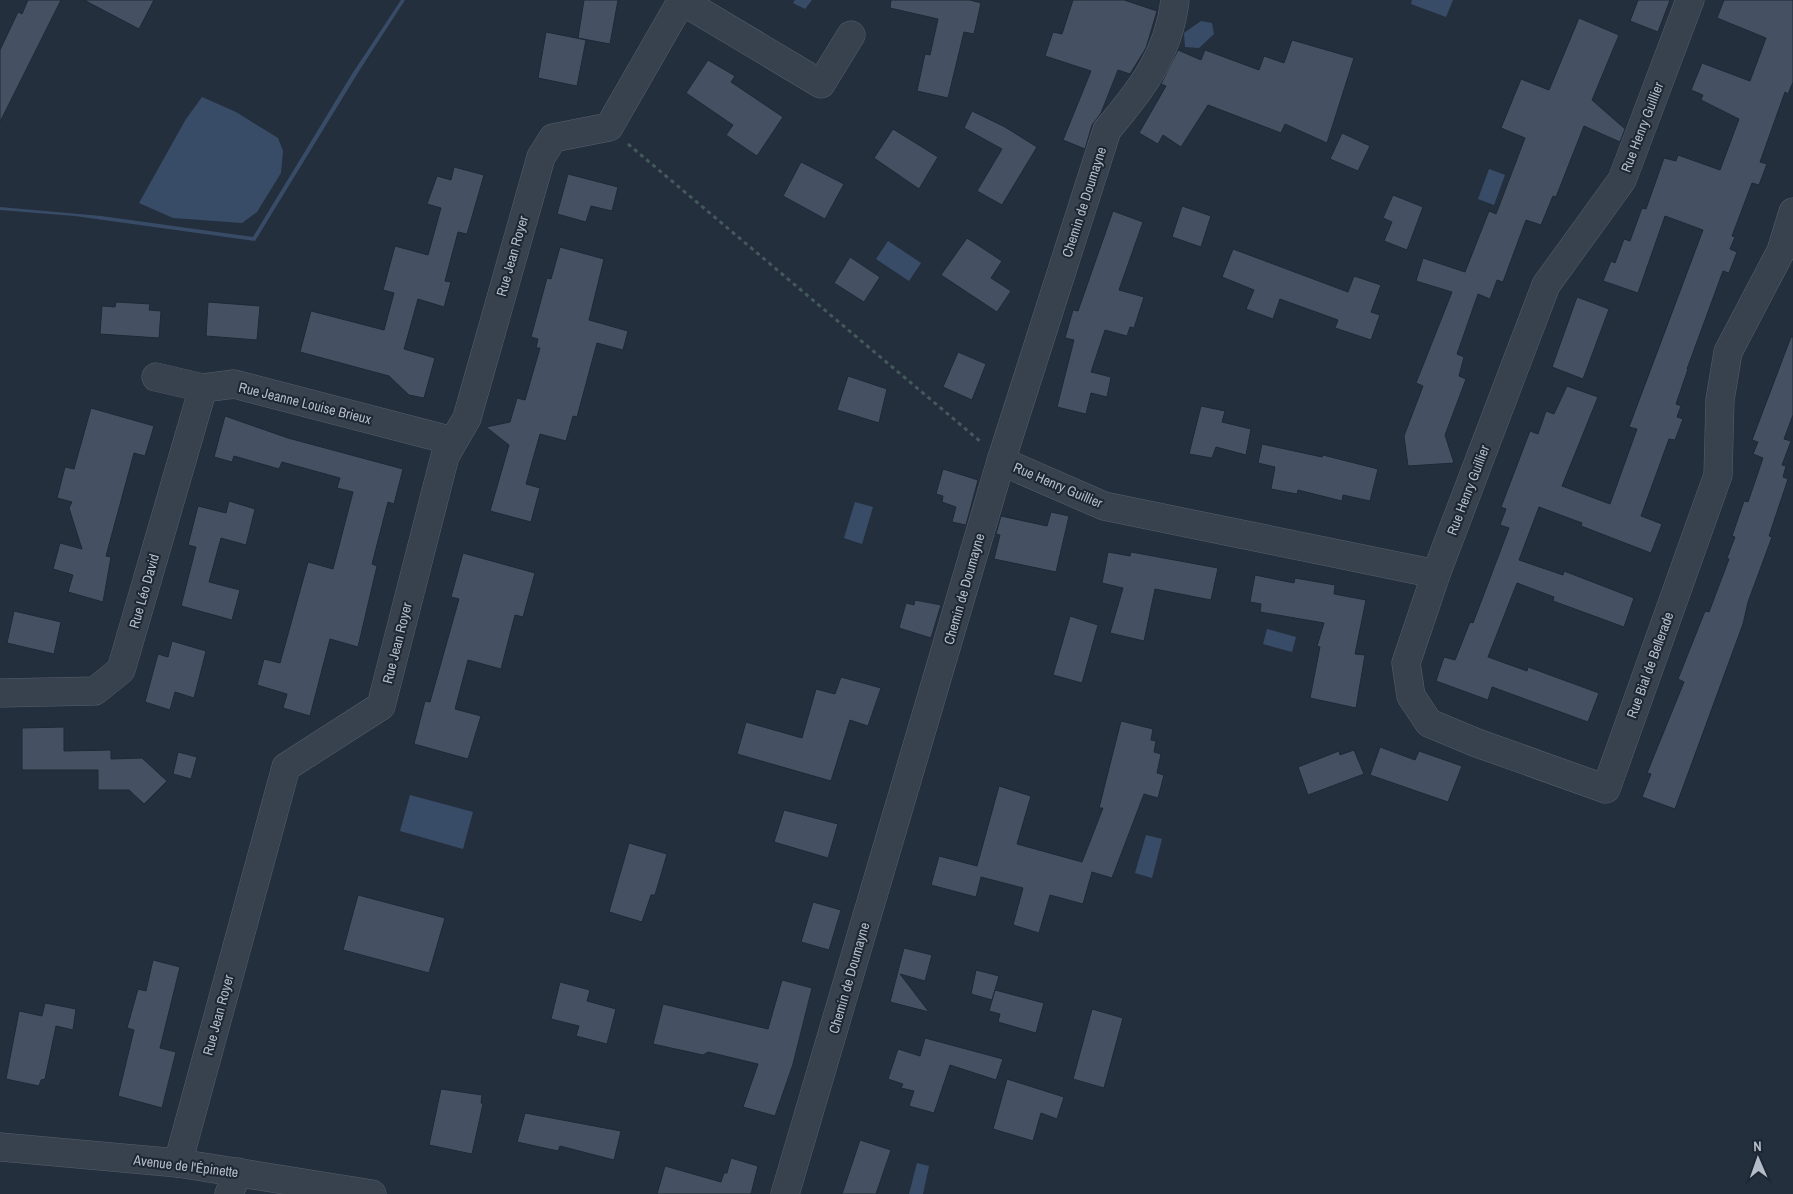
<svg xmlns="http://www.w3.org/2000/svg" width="1793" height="1194" viewBox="0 0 1793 1194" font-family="'Archivo Narrow',sans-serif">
	<rect width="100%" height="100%" fill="#242f3e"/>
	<g fill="#394c67">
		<path d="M 401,0 L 405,0 L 359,71 L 255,241 L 75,216 L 0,210 L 0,207 L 101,216 L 253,237 L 352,74 Z"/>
		<path d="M 795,0 L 812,0 L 805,9 L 793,3 Z"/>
		<path d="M 1412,0 L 1453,0 L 1446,17 L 1411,4 Z"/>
		<path d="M 1201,21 L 1212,23 L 1214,34 L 1199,48 L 1185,47 L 1184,33 Z"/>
		<path d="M 202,97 L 236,112 L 278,138 L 283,151 L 281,173 L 257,212 L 242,223 L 173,218 L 139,203 L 186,119 Z"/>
		<path d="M 1489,169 L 1505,175 L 1494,205 L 1478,199 Z"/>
		<path d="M 888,241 L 921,263 L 909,281 L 876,259 Z"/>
		<path d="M 855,502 L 873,507 L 862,544 L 844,538 Z"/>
		<path d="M 1267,629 L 1296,637 L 1292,652 L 1263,644 Z"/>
		<path d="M 410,795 L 473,812 L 463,849 L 400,831 Z"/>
		<path d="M 1146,835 L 1162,839 L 1152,878 L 1135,873 Z"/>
		<path d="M 917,1163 L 929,1166 L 923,1194 L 909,1194 Z"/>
	</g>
	<g fill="#455162" stroke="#1f2835">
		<path d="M 28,0 L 61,0 L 0,122 L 0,50 L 18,12 L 22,14 Z"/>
		<path d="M 84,0 L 154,0 L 139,29 Z"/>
		<path d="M 584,0 L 618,0 L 610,44 L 578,38 Z"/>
		<path d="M 891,0 L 970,0 L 981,3 L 974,34 L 964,32 L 948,98 L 917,91 L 925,54 L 930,55 L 938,19 L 890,8 Z"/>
		<path d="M 1073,0 L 1124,0 L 1157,11 L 1146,48 L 1130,74 L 1118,70 L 1101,113 L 1092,125 L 1085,149 L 1063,140 L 1091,71 L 1045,56 L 1053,32 L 1062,34 Z"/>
		<path d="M 1638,0 L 1670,0 L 1658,32 L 1630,21 Z"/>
		<path d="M 1724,0 L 1793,0 L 1793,82 L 1788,94 L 1785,92 L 1760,162 L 1767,164 L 1759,185 L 1752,183 L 1732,236 L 1735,237 L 1730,249 L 1737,252 L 1729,273 L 1723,271 L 1687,369 L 1688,369 L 1676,404 L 1681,406 L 1677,417 L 1683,419 L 1675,440 L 1669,439 L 1641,516 L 1662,524 L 1651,553 L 1581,526 L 1582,523 L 1539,507 L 1519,560 L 1563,575 L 1564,571 L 1634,598 L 1624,627 L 1553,601 L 1554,597 L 1517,583 L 1488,657 L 1527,671 L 1528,667 L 1599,693 L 1588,722 L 1492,687 L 1488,700 L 1436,681 L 1444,657 L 1455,660 L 1470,622 L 1473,623 L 1509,528 L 1500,525 L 1506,509 L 1501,507 L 1530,431 L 1538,434 L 1546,411 L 1554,414 L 1567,386 L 1598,397 L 1562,486 L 1610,504 L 1637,429 L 1629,427 L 1703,230 L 1665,216 L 1638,293 L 1603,281 L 1611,261 L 1615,263 L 1624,239 L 1630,241 L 1642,208 L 1646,209 L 1664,158 L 1676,161 L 1678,155 L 1720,170 L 1739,119 L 1701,100 L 1703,95 L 1691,90 L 1702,63 L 1750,81 L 1766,38 L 1717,18 Z"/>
		<path d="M 1579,18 L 1619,35 L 1592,100 L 1625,129 L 1620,142 L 1584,126 L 1556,197 L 1553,196 L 1541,225 L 1526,220 L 1503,282 L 1497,280 L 1490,299 L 1478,294 L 1457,354 L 1464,357 L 1459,376 L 1466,379 L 1445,435 L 1454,463 L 1408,466 L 1404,436 L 1423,386 L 1416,383 L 1452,292 L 1416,281 L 1423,258 L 1465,272 L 1489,211 L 1496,214 L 1525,138 L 1501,128 L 1521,79 L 1549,90 Z"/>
		<path d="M 546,32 L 586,40 L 577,86 L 538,78 Z"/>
		<path d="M 1292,40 L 1354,58 L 1327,143 L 1285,124 L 1281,133 L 1208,105 L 1181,147 L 1163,135 L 1158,144 L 1139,133 L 1166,86 L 1161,84 L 1178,50 L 1201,60 L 1205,50 L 1259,70 L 1264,56 L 1284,63 Z"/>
		<path d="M 708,60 L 735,76 L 731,82 L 783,117 L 757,156 L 726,135 L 733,125 L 686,93 Z"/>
		<path d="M 972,111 L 1005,127 L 1037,147 L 1002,205 L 977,191 L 1002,149 L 964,128 Z"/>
		<path d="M 893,129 L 938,157 L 919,189 L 874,158 Z"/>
		<path d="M 1342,133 L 1370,146 L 1358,171 L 1330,159 Z"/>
		<path d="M 801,162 L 844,184 L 825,219 L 783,196 Z"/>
		<path d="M 454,167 L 484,175 L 467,234 L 458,232 L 445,281 L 451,282 L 444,307 L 418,299 L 404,349 L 435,358 L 424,398 L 409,395 L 389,376 L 300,352 L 311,311 L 384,330 L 394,293 L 383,290 L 395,246 L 428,255 L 441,208 L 427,204 L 437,176 L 451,180 Z"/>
		<path d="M 568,174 L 618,187 L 612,211 L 591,206 L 586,222 L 557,214 Z"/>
		<path d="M 1393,195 L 1423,207 L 1407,250 L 1384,241 L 1392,222 L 1383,218 Z"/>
		<path d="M 1182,206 L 1211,216 L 1201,247 L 1172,237 Z"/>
		<path d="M 1113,211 L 1143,222 L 1119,290 L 1144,297 L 1134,328 L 1130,327 L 1127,336 L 1105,330 L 1091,372 L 1111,377 L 1107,397 L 1091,393 L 1086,414 L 1057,407 L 1074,340 L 1065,338 L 1073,310 L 1078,311 Z"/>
		<path d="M 967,238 L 1002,261 L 991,278 L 1011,291 L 997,312 L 941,275 Z"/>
		<path d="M 560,247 L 604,259 L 589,320 L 628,331 L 623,350 L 597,343 L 577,417 L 573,416 L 566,441 L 540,434 L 526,484 L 540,488 L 531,522 L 490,511 L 509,445 L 486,427 L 510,422 L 517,398 L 525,400 L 540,348 L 536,348 L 538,339 L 531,337 L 547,278 L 551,279 Z"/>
		<path d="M 1233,249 L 1348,292 L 1354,276 L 1381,285 L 1371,312 L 1380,315 L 1371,340 L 1335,328 L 1338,320 L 1280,299 L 1273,319 L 1246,309 L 1254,290 L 1222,277 Z"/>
		<path d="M 850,257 L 880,277 L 864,302 L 834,283 Z"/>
		<path d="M 1577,297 L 1609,309 L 1583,379 L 1552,367 Z"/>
		<path d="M 116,302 L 150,304 L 149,310 L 161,311 L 159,338 L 100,334 L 102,306 L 115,307 Z"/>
		<path d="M 208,302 L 260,306 L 257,340 L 206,336 Z"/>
		<path d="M 1791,337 L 1793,337 L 1793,415 L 1784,439 L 1791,441 L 1782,465 L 1786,466 L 1783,477 L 1788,479 L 1769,536 L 1772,537 L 1748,602 L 1743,624 L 1675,809 L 1642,797 L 1651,774 L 1647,773 L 1684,682 L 1678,679 L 1705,611 L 1709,612 L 1729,559 L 1727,558 L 1735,537 L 1732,536 L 1744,501 L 1748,502 L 1763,458 L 1753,454 L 1758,442 L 1752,440 Z"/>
		<path d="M 958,352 L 986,364 L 972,400 L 943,387 Z"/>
		<path d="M 848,376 L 887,389 L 879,423 L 837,410 Z"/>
		<path d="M 1201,406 L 1225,411 L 1222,422 L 1251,429 L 1246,455 L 1216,447 L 1212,458 L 1189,454 Z"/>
		<path d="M 91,408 L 154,426 L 145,456 L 134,453 L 106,556 L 111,557 L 103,602 L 68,592 L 73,575 L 53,569 L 60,543 L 82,549 L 69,508 L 72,502 L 57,498 L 65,467 L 74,469 Z"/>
		<path d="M 225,416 L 288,438 L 403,469 L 394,504 L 388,502 L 372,564 L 377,566 L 358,647 L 330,639 L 310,716 L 283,708 L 287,694 L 257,685 L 264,659 L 280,663 L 308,562 L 333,569 L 353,492 L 337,488 L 340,478 L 282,462 L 279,469 L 234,456 L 232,462 L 214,457 Z"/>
		<path d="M 1262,444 L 1322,457 L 1323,455 L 1378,469 L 1370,501 L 1343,495 L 1342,501 L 1298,490 L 1297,494 L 1271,489 L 1275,467 L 1258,463 Z"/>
		<path d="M 943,469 L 978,480 L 966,525 L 952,522 L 956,507 L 942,502 L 943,496 L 936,494 Z"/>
		<path d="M 229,501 L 255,509 L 246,545 L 221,538 L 209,582 L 240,590 L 232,620 L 181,606 L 196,547 L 188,545 L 198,506 L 226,513 Z"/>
		<path d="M 1051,512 L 1069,516 L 1056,572 L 994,559 L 1000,535 L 996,534 L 1001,516 L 1047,526 Z"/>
		<path d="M 1108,552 L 1130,556 L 1131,552 L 1218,568 L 1211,600 L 1155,589 L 1144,641 L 1110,633 L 1123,588 L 1102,583 Z"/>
		<path d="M 463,553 L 535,573 L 523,617 L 515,615 L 501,669 L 468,660 L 455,709 L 481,716 L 468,759 L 414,744 L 425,701 L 430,702 L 459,599 L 451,597 Z"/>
		<path d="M 1255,575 L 1294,583 L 1295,578 L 1335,585 L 1334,594 L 1366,600 L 1355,654 L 1365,655 L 1356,708 L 1310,698 L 1320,647 L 1317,646 L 1324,623 L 1260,612 L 1261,604 L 1250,602 Z"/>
		<path d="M 915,600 L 941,605 L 931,638 L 899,628 L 906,603 L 914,605 Z"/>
		<path d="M 14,611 L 61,622 L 54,654 L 7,643 Z"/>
		<path d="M 1070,616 L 1098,625 L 1082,683 L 1053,675 Z"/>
		<path d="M 172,641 L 206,651 L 194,698 L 175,692 L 170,710 L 145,702 L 158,654 L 168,657 Z"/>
		<path d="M 841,677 L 881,688 L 868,726 L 850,720 L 831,781 L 737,754 L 746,722 L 802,738 L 816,689 L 835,694 Z"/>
		<path d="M 1121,721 L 1153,729 L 1151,740 L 1156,741 L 1154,752 L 1161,754 L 1157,773 L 1164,775 L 1158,798 L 1144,794 L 1112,878 L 1092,872 L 1083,904 L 1050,895 L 1039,933 L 1013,925 L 1023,888 L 981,877 L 976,897 L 931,885 L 939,856 L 977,866 L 999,786 L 1031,796 L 1017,844 L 1082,862 L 1103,808 L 1099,808 Z"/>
		<path d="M 64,727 L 64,751 L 111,750 L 111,759 L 142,758 L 167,781 L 144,804 L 129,790 L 98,790 L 98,770 L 22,770 L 22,728 Z"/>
		<path d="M 1380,747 L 1415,760 L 1419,751 L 1462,766 L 1448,802 L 1370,775 Z"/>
		<path d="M 1354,750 L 1364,774 L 1308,795 L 1298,767 L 1339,751 L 1340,755 Z"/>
		<path d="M 178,752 L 197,757 L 191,779 L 173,774 Z"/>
		<path d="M 784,810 L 838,824 L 828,858 L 774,842 Z"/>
		<path d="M 629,843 L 667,854 L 655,895 L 651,895 L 642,922 L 609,912 Z"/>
		<path d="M 358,895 L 445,918 L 429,973 L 343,950 Z"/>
		<path d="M 813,902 L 841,910 L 829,950 L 801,942 Z"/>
		<path d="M 904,948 L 932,955 L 925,981 L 900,974 L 929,1012 L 890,1002 Z"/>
		<path d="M 153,960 L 180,967 L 160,1048 L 176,1052 L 162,1108 L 118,1096 L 134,1030 L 127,1028 L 138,989 L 146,991 Z"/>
		<path d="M 976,970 L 999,976 L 992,1000 L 971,994 Z"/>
		<path d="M 782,980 L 812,988 L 793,1064 L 775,1116 L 743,1107 L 758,1064 L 708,1052 L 703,1055 L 653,1044 L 663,1004 L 768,1029 Z"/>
		<path d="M 560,982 L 590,990 L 587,1001 L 616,1009 L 607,1044 L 576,1036 L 579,1026 L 551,1019 Z"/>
		<path d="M 995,990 L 1044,1003 L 1036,1033 L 998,1022 L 1000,1014 L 989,1011 Z"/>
		<path d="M 45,1003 L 76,1009 L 73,1030 L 56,1026 L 45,1079 L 41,1080 L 39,1086 L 6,1079 L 19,1011 L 42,1016 Z"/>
		<path d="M 1092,1009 L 1123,1018 L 1104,1088 L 1073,1079 Z"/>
		<path d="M 925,1038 L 1003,1059 L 996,1080 L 950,1065 L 934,1113 L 909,1106 L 914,1091 L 901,1088 L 903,1084 L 888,1079 L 898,1049 L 920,1056 Z"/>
		<path d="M 1007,1079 L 1064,1097 L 1057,1119 L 1041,1113 L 1033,1141 L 993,1129 Z"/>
		<path d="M 441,1089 L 482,1095 L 481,1103 L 483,1104 L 472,1154 L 429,1145 Z"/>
		<path d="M 525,1113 L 621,1131 L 614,1160 L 560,1146 L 558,1151 L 517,1142 Z"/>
		<path d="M 860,1140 L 891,1150 L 876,1194 L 842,1194 Z"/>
		<path d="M 731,1158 L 758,1166 L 751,1194 L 657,1194 L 665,1166 L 721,1182 L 724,1173 L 727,1173 Z"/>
	</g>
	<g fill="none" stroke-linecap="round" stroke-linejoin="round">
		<defs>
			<g id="minor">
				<path d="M 1690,0 L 1622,180 L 1546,285 L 1436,574 L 1406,663 L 1411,696 L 1429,723 L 1477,743 L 1606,789 L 1718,475 L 1720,400 L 1728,352 L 1781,251 L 1793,212"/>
				<path d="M 682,1 L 821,84 L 851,35"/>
				<path d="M 156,377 L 203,388 L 234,384 L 453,441"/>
				<path d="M 1001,461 L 1104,506 L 1436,574"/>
				<path d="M 0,693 L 95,691 L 121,670 L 203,388"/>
				<path d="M 0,1147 L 178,1163 L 372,1194"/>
				<path d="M 178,1163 L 286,767 L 381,706 L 445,456 L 467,418 L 541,157 L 553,138 L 609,127 L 682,0"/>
				<path d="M 229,1194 L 238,1172"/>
				<path d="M 785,1194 L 1001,461 L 1107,130 C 1141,90 1169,54 1175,0"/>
			</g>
		</defs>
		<use href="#minor" stroke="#565f6c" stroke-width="29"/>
		<path stroke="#44595c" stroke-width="3" stroke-dasharray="4 4" stroke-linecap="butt" d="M 628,144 L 981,442"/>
		<use href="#minor" stroke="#38414e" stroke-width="28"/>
	</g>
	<g text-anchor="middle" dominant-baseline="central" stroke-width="4" stroke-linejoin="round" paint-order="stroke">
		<g font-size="14" fill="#b4bcc9" stroke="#1d2633">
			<text transform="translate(1642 127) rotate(-69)">Rue Henry Guillier</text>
			<text transform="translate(1084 202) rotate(-72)">Chemin de Doumayne</text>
			<text transform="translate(512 256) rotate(-74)">Rue Jean Royer</text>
			<text transform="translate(305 403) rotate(14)">Rue Jeanne Louise Brieux</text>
			<text transform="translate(1058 485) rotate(23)">Rue Henry Guillier</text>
			<text transform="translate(1468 490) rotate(-69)">Rue Henry Guillier</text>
			<text transform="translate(964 589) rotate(-74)">Chemin de Doumayne</text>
			<text transform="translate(144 591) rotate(-74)">Rue Léo David</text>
			<text transform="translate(397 643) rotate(-76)">Rue Jean Royer</text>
			<text transform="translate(1650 665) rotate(-70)">Rue Bial de Bellerade</text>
			<text transform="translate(849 978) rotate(-74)">Chemin de Doumayne</text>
			<text transform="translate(218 1015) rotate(-75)">Rue Jean Royer</text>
			<text transform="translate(186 1166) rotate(7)">Avenue de l'Épinette</text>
		</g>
	</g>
	<g transform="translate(1758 1159) rotate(358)" stroke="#1d2633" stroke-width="4" paint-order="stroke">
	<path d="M0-4L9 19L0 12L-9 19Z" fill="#b4bcc9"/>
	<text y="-8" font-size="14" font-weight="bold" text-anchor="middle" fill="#b4bcc9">N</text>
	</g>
</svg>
